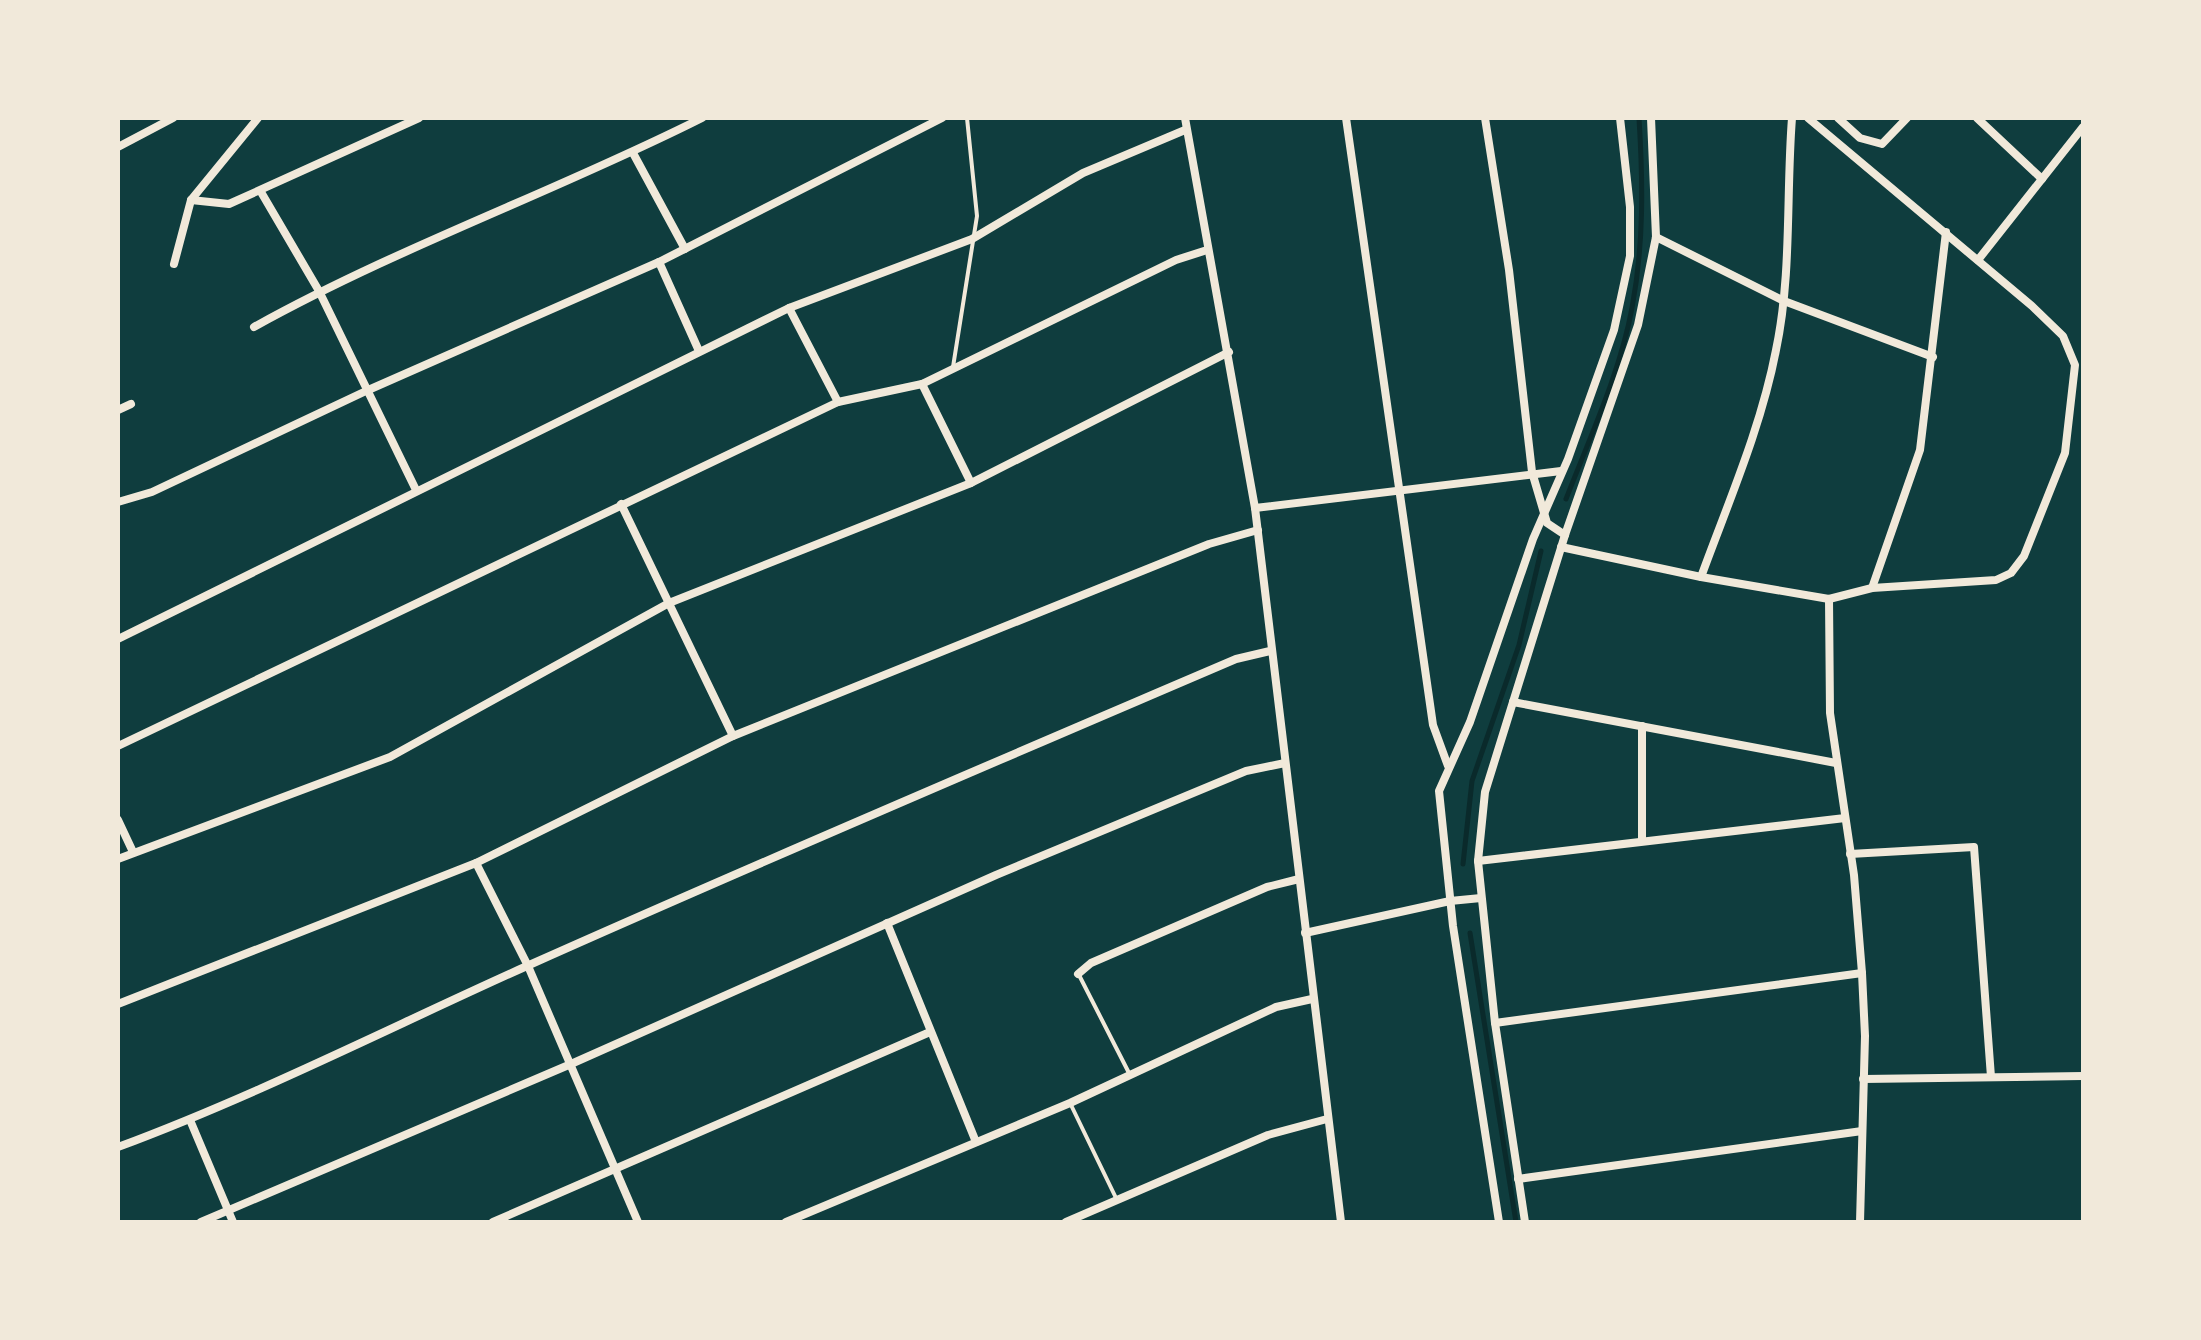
<svg xmlns="http://www.w3.org/2000/svg" width="2201" height="1340" viewBox="0 0 2201 1340" font-family="Karla,sans-serif">
	<rect width="100%" height="100%" fill="#0f3d3e"/>
	<g fill="none" stroke-linecap="round" stroke-linejoin="round">
		<g stroke="#0a2a2b" stroke-width="5">
			<path d="M 1566,499 C 1590,437 1620,373 1632,308 C 1644,244 1643,182 1639,118"/>
			<path d="M 1463,864 L 1472,781 L 1519,645 L 1541,551"/>
			<path d="M 1470,933 L 1516,1222"/>
		</g>
		<g stroke="#f1e9da" stroke-width="4">
			<path d="M 953,367 L 977,216 L 967,118"/>
			<path d="M 1079,975 L 1129,1073"/>
			<path d="M 1071,1105 L 1116,1198"/>
		</g>
		<g stroke="#f1e9da" stroke-width="8">
			<path d="M 1185,118 L 1255,508 L 1341,1222"/>
			<path d="M 1346,118 L 1433,725 L 1448,766"/>
			<path d="M 1485,118 L 1509,270 L 1532,472 L 1547,523 L 1565,535"/>
			<path d="M 1838,118 L 1860,138 L 1882,144 L 1907,118"/>
			<path d="M 1977,118 L 2042,179"/>
			<path d="M 118,147 L 173,118"/>
			<path d="M 633,153 L 685,249"/>
			<path d="M 261,192 L 319,291 L 416,490"/>
			<path d="M 191,200 L 229,204 L 419,118"/>
			<path d="M 1656,237 L 1784,301 L 1933,357"/>
			<path d="M 1978,260 L 2083,127"/>
			<path d="M 659,262 L 699,351"/>
			<path d="M 174,264 L 191,200 L 258,118"/>
			<path d="M 789,308 L 838,402"/>
			<path d="M 254,327 C 398,247 555,192 702,118"/>
			<path d="M 922,384 L 971,483"/>
			<path d="M 118,410 L 131,404"/>
			<path d="M 118,502 L 152,492 L 366,391 L 659,262 L 942,118"/>
			<path d="M 621,504 L 733,736"/>
			<path d="M 1255,508 L 1561,471"/>
			<path d="M 1561,547 L 1701,577 L 1829,599 L 1872,588 L 1996,580 L 2011,573 L 2024,556 L 2065,453 L 2075,365 L 2063,336 L 2032,306 L 1808,118"/>
			<path d="M 1701,577 C 1728,503 1761,428 1776,350 C 1792,274 1786,195 1792,118"/>
			<path d="M 1872,588 L 1920,450 L 1946,232"/>
			<path d="M 1829,599 L 1830,713 L 1854,875 L 1862,973 L 1865,1036 L 1860,1222"/>
			<path d="M 118,639 L 789,308 L 972,239 L 1083,173 L 1185,130"/>
			<path d="M 1513,702 L 1836,763"/>
			<path d="M 1642,726 L 1642,841"/>
			<path d="M 118,746 L 838,402 L 922,384 L 1176,260 L 1207,250"/>
			<path d="M 118,820 L 133,852"/>
			<path d="M 1850,854 L 1974,847 L 1991,1077"/>
			<path d="M 118,859 L 390,757 L 669,603 L 971,483 L 1229,352"/>
			<path d="M 1478,861 L 1845,818"/>
			<path d="M 476,863 L 528,966 L 638,1222"/>
			<path d="M 887,923 L 976,1142"/>
			<path d="M 1305,933 L 1450,901 L 1481,898"/>
			<path d="M 1078,974 L 1091,963 L 1267,887 L 1299,879"/>
			<path d="M 118,1004 L 476,863 L 733,736 L 1209,544 L 1258,530"/>
			<path d="M 1495,1023 L 1862,973"/>
			<path d="M 1863,1079 L 2083,1076"/>
			<path d="M 190,1120 L 233,1222"/>
			<path d="M 118,1147 C 258,1095 391,1027 527,966 C 762,861 1000,760 1236,659 L 1270,651"/>
			<path d="M 1518,1179 L 1862,1131"/>
			<path d="M 201,1222 L 571,1064 L 996,875 L 1246,771 L 1285,763"/>
			<path d="M 493,1222 L 930,1032"/>
			<path d="M 786,1222 L 1070,1103 L 1276,1007 L 1312,999"/>
			<path d="M 1066,1222 L 1268,1135 L 1327,1119"/>
			<path d="M 1499,1222 L 1453,926 L 1439,791 L 1470,722 L 1533,539 L 1568,459 L 1614,330 L 1630,256 L 1630,207 L 1620,118"/>
			<path d="M 1525,1222 L 1495,1023 L 1478,861 L 1485,792 L 1565,535 L 1638,325 L 1656,237 L 1651,118"/>
		</g>
	</g>
	<rect width="2201" height="1340" fill="none" stroke="#f1e9da" stroke-width="240"/>
</svg>
